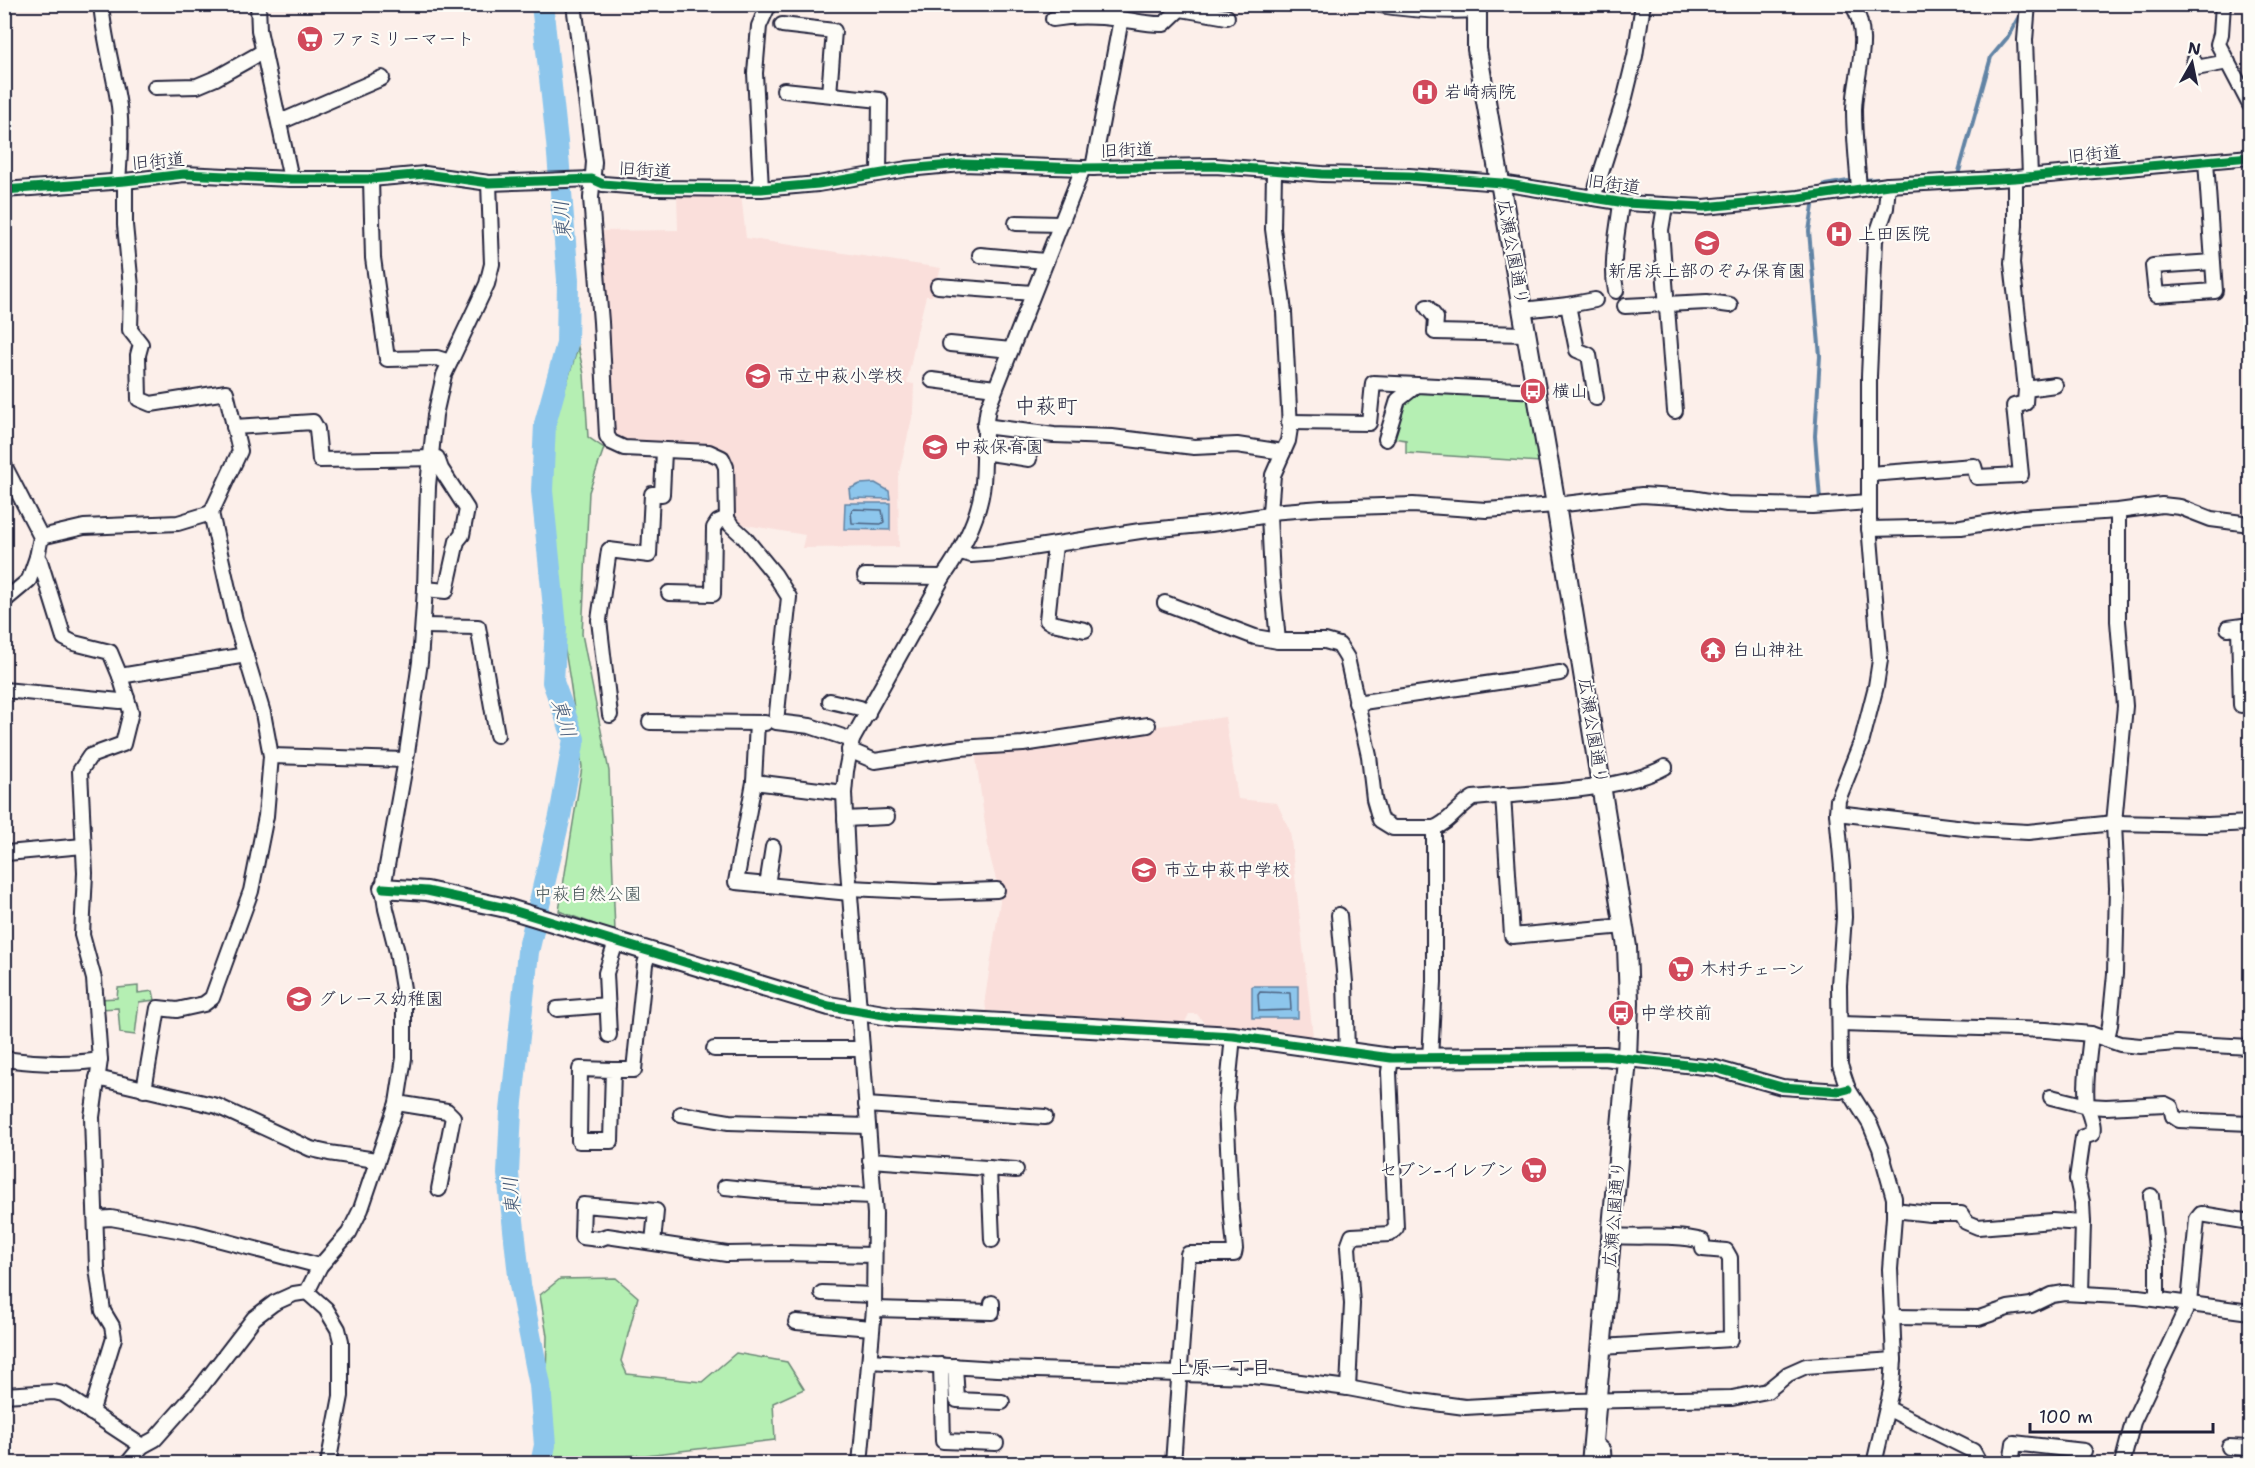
<svg xmlns="http://www.w3.org/2000/svg" width="2255" height="1468" font-family="'Shantell Sans','Klee One',sans-serif">
  <style>
    .built { fill: #fadfdb }
    .green { fill: #b5efb3; stroke: #6c8877; stroke-width: 1.5 }
    .water { fill: #8dc6ec; stroke: #6284a5; stroke-width: 1.5 }
    .lines { fill: none; stroke-linecap: round; stroke-linejoin: round }
    .shore { stroke: #4d6482; stroke-width: 1.5 }
    .stream { stroke: #6284a5; stroke-width: 4 }
    .river { stroke: #8dc6ec; stroke-width: 22 }
    .minor-casing { stroke: #22223b; stroke-width: 18 }
    .tertiary-casing { stroke: #22223b; stroke-width: 22 }
    .minor { stroke: #fdfcf7; stroke-width: 14 }
    .tertiary { stroke: #fdfcf7; stroke-width: 18 }
    .cycleway-casing { stroke: #fdfcf7; stroke-width: 13 }
    .cycleway { stroke: #00873e; stroke-width: 9 }
    .labels { text-anchor: middle; dominant-baseline: central; stroke-width: 4.5; stroke-linejoin: round; paint-order: stroke }
    .poi-label { font-size: 18px; fill: #22223b; stroke: #fdfcf7; text-anchor: start }
    .street-label { font-size: 18px; fill: #22223b; stroke: #fdfcf7 }
    .park-label { font-size: 18px; fill: #475559; stroke: #fdfcf7 }
    .water-label { font-size: 20px; font-style: italic; fill: #475b79; stroke: #fdfcf7 }
    .neighbourhood-label { font-size: 20px; fill: #22223b; stroke: #fdfcf7 }
    .quarter-label { font-size: 21px; fill: #22223b; stroke: #fdfcf7 }
  </style>
  <rect width="100%" height="100%" fill="#fcefea"/>
  <filter id="ink" filterUnits="userSpaceOnUse"><feTurbulence type="fractalNoise" baseFrequency=".0167" numOctaves="2"/><feDisplacementMap in="SourceGraphic" scale="12" xChannelSelector="R" yChannelSelector="G"/><feConvolveMatrix kernelMatrix="1 2 1 2 8 2 1 2 1" color-interpolation-filters="sRGB"/></filter>
  <g filter="url(#ink)">
    <g class="built">
      <polygon points="677,193 741,194 746,238 941,268 932,296 926,296 917,332 907,383 914,384 913,414 898,477 899,547 802,548 805,535 734,523 729,460 629,444 617,439 612,431 607,368 608,314 601,231 678,230"/>
      <polygon points="1225,717 1238,799 1277,803 1290,831 1313,1036 1246,1027 1204,1023 1197,1014 1189,1014 1185,1022 1178,1022 986,1011 985,998 1000,901 998,887 989,853 975,751"/>
    </g>
    <g class="green">
      <polygon points="578,347 584,374 588,437 604,448 589,492 582,634 609,771 615,932 559,911 582,767 570,681 556,595 550,490 553,427"/>
      <polygon points="1416,390 1531,396 1541,462 1406,453 1406,440 1392,438 1402,401"/>
      <polygon points="138,986 138,993 153,991 155,1000 139,1002 135,1035 120,1033 118,1008 100,1009 99,999 117,998 118,988"/>
      <polygon points="616,1278 638,1297 621,1361 627,1374 702,1382 736,1353 787,1362 804,1389 773,1403 775,1440 646,1455 591,1457 591,1463 544,1463 547,1336 540,1295 560,1279"/>
    </g>
    <g class="water">
      <polygon points="875,483 889,491 890,499 850,498 849,489 860,484"/>
      <polygon points="845,503 890,503 890,530 844,529"/>
      <rect x="1252" y="986" width="46" height="32"/>
    </g>
    <g class="lines">
      <g class="shore">
        <polygon points="853,509 882,510 884,522 881,524 852,523 851,512"/>
        <polygon points="1260,992 1290,993 1291,1010 1259,1011 1258,995"/>
      </g>
      <g class="stream">
        <polyline points="1955,175 1958,175 1991,57 2007,38 2023,9"/>
        <polyline points="1862,180 1920,177"/>
        <polyline points="1825,185 1848,181"/>
        <polyline points="1813,206 1809,231 1820,356 1815,436 1820,500"/>
      </g>
      <polyline class="river" points="541,1464 545,1445 540,1385 520,1285 508,1174 511,1111 528,952 560,816 574,739 553,682 556,627 542,491 545,424 567,344 568,280 557,142 542,4"/>
      <defs>
        <g id="minor">
          <path d="M101 4C104 39 114 72 119 106 122 130 120 157 118 181"/>
          <polyline points="258,4 259,30 291,179"/>
          <polyline points="574,4 594,162 591,198 601,322 607,436 611,442 624,448 709,452 722,458 726,467 727,518 731,525 744,537 775,575 789,597 776,722 810,726 852,740"/>
          <path d="M1373 4C1408 10 1441 12 1477 10"/>
          <path d="M1852 4C1873 37 1855 73 1854 109 1854 136 1857 162 1859 188"/>
          <polyline points="2028,4 2025,40 2030,176"/>
          <polyline points="2223,4 2221,34 2218,44 2250,105"/>
          <polyline points="1181,9 1227,17"/>
          <path d="M1053 19C1076 15 1098 16 1121 19 1136 21 1149 25 1164 24L1185 4"/>
          <polyline points="782,25 834,31 829,94"/>
          <polyline points="2194,61 2196,68 2228,62"/>
          <polyline points="155,87 197,86 216,78 264,51"/>
          <polyline points="784,90 880,100 879,173"/>
          <polyline points="279,119 287,119 382,78"/>
          <polyline points="2206,161 2215,291 2156,295 2153,266 2213,262"/>
          <polyline points="1093,168 1121,19"/>
          <polyline points="2015,178 2015,225 2012,263 2026,389 2055,385"/>
          <polyline points="371,179 373,258 387,359 437,358 450,362"/>
          <polyline points="125,181 125,225 131,287 130,330 141,344 138,355 139,399 151,404 226,392 240,451 211,513 235,620 263,713 271,756 266,816 251,891 212,998 204,1004 177,1010 158,1008 144,1090"/>
          <polyline points="761,189 755,73 759,26 769,4"/>
          <polyline points="4,190 125,181 184,174 291,179 371,179 425,174 489,183 592,179 603,184 654,188 761,189 818,184 907,169 962,164 1083,168 1215,166 1322,174 1409,176 1501,183 1625,203 1704,207 1799,198 1888,185 2015,178 2250,157"/>
          <polyline points="1593,198 1625,97 1635,56 1643,4"/>
          <polyline points="1665,206 1661,230 1675,411"/>
          <polyline points="1016,223 1060,224"/>
          <polyline points="980,255 1045,261"/>
          <polyline points="938,286 1033,293"/>
          <path d="M1616 291C1610 262 1618 231 1621 203"/>
          <polyline points="1568,305 1595,300"/>
          <polyline points="1625,306 1707,302 1730,305"/>
          <polyline points="1427,307 1436,318 1435,332 1527,334"/>
          <polyline points="1523,310 1568,305 1577,350 1589,355 1596,398"/>
          <polyline points="950,344 1011,350"/>
          <polyline points="932,380 995,388"/>
          <polyline points="1289,422 1369,423 1373,383 1417,385"/>
          <polyline points="984,426 1054,435 1112,437 1194,447 1237,445 1283,452"/>
          <polyline points="234,427 313,422 317,429 320,460 437,458 441,469 467,509 462,535 457,541 446,591 425,589"/>
          <polyline points="1386,439 1398,400 1417,385 1536,391"/>
          <polyline points="983,452 1029,459"/>
          <polyline points="4,465 41,537 37,557 29,580 4,601"/>
          <polyline points="1870,474 1974,466 1977,477 2021,475 2014,406 2025,403 2026,389"/>
          <polyline points="1270,512 1273,475 1288,441 1290,428 1284,312 1273,229 1274,171"/>
          <polyline points="1869,529 1961,527 2023,517 2118,511 2162,505 2180,507 2211,519 2250,524"/>
          <polyline points="41,537 84,527 178,523 211,513"/>
          <polyline points="1055,545 1047,620 1052,623 1085,630"/>
          <polyline points="961,552 971,555 998,553 1140,531 1211,524 1269,515 1270,512 1322,508 1413,505 1486,510 1556,505 1642,495 1691,498 1727,504 1812,506 1869,502"/>
          <polyline points="37,557 40,561 64,638 74,643 110,652 120,676 131,712 123,744 90,756 80,771 85,873 82,935 94,979 100,1060 92,1117 97,1268 103,1311 112,1326 114,1338 91,1413"/>
          <polyline points="865,576 943,577"/>
          <polyline points="669,593 713,594 714,528 718,522 727,518"/>
          <polyline points="1165,603 1255,637 1278,641 1272,578 1269,515"/>
          <polyline points="423,626 478,627 497,735"/>
          <polyline points="2239,627 2241,705"/>
          <polyline points="2228,628 2250,625"/>
          <polyline points="1278,641 1325,641 1339,645 1347,658 1369,756 1374,799 1380,820 1393,828 1434,828"/>
          <polyline points="120,676 246,655"/>
          <polyline points="4,690 120,701 127,698"/>
          <polyline points="830,701 860,708 868,714"/>
          <polyline points="1356,703 1560,673"/>
          <polyline points="610,715 599,620 609,550 649,555 652,494 662,494 664,451"/>
          <polyline points="650,722 765,723"/>
          <polyline points="757,723 754,782 736,882 850,893"/>
          <polyline points="849,750 875,761 960,748 1023,744 1148,725"/>
          <polyline points="271,756 406,760"/>
          <polyline points="754,782 844,793"/>
          <polyline points="1503,795 1512,936 1625,926"/>
          <polyline points="1837,813 1973,829 2028,832 2114,823 2208,825 2250,823"/>
          <polyline points="845,819 887,817"/>
          <polyline points="4,851 7,853 83,846"/>
          <polyline points="767,885 773,847"/>
          <polyline points="850,888 935,892 997,890"/>
          <polyline points="1339,915 1345,982 1347,1052"/>
          <polyline points="557,1009 608,1005"/>
          <polyline points="1840,1024 2046,1030 2091,1034 2120,1044 2140,1046 2176,1043 2250,1047"/>
          <polyline points="609,1035 606,973 616,942"/>
          <polyline points="2107,1038 2110,1025 2115,974 2117,888 2114,823 2125,706 2118,621 2118,511"/>
          <polyline points="714,1049 862,1049"/>
          <path d="M4 1059C35 1063 69 1065 100 1060"/>
          <path d="M1430 1059 1434 982V828C1449 823 1459 806 1473 798 1526 793 1621 792 1665 767"/>
          <polyline points="1627,1059 1715,1068 1782,1087 1840,1091 1848,1089"/>
          <polyline points="613,1070 580,1069 579,1141 611,1141 613,1070 634,1070 645,964 649,952"/>
          <polyline points="97,1078 217,1106 311,1149 329,1153 376,1160"/>
          <polyline points="2051,1097 2087,1106 2106,1107 2165,1104 2171,1107 2173,1116 2179,1120 2250,1123"/>
          <polyline points="397,1103 447,1111 453,1117 439,1189"/>
          <polyline points="866,1105 1045,1117"/>
          <polyline points="681,1114 729,1122 868,1126"/>
          <polyline points="870,1160 1016,1170"/>
          <polyline points="989,1168 992,1240"/>
          <polyline points="725,1187 776,1192 873,1196"/>
          <polyline points="2151,1196 2157,1259 2157,1299"/>
          <polyline points="1894,1210 1930,1214 1961,1214 1966,1222 1978,1227 2052,1221 2083,1223"/>
          <polyline points="96,1219 111,1218 194,1233 320,1266"/>
          <polyline points="653,1243 656,1211 583,1205 582,1237 599,1239 607,1236 727,1254 782,1253 874,1255"/>
          <polyline points="307,1292 326,1309 338,1329 341,1341 341,1396 328,1464"/>
          <polyline points="822,1293 874,1295"/>
          <path d="M2081 1293 2083 1223 2082 1202 2077 1179 2083 1137 2092 1134C2095 1125 2089 1115 2087 1106 2084 1082 2089 1058 2091 1034"/>
          <polyline points="874,1309 992,1312 992,1303"/>
          <polyline points="1891,1317 1979,1318 2008,1308 2031,1305 2052,1295 2064,1293 2138,1297 2250,1312"/>
          <polyline points="796,1322 872,1328"/>
          <path d="M1602 1347 1731 1339 1730 1258 1726 1251 1703 1249 1702 1241C1674 1234 1641 1238 1612 1236"/>
          <polyline points="870,1361 997,1369 1253,1376 1348,1388 1412,1400 1465,1407 1574,1401 1732,1398 1767,1391 1788,1374 1806,1366 1894,1360"/>
          <polyline points="941,1365 943,1441 996,1443"/>
          <polyline points="955,1366 957,1400 1002,1402"/>
          <polyline points="1348,1388 1352,1304 1348,1247 1352,1236 1390,1234 1396,1228 1389,1072 1391,1058"/>
          <polyline points="4,1395 54,1392 63,1394 142,1446"/>
          <polyline points="1887,1408 1973,1451 1980,1464"/>
          <polyline points="1593,1442 1603,1451 1604,1464"/>
          <polyline points="2229,1447 2250,1448"/>
          <polyline points="127,1464 142,1446 155,1439 201,1387 254,1318 274,1303 294,1294 307,1292 320,1266 349,1233 361,1209 397,1103 404,1058 404,995 397,952 386,909 383,888 406,760 420,662 425,589 428,486 435,415 444,375 487,284 492,264 489,183"/>
          <path d="M860 1464 874 1309 875 1214 847 857 844 793 846 771 852 740 943 577C962 550 980 516 983 483 985 457 983 433 988 408L1083 168"/>
          <polyline points="1173,1464 1188,1254 1234,1254 1235,1249 1231,1208 1226,1107 1233,1036"/>
          <polyline points="1874,1464 1892,1386 1894,1360 1890,1269 1894,1217 1894,1198 1880,1148 1870,1124 1848,1089 1840,1065 1839,985 1844,917 1842,868 1837,813 1838,800 1862,740 1876,686 1880,660 1869,525 1869,376 1875,240 1886,208 1888,185"/>
          <polyline points="2011,1464 2014,1443 2084,1451"/>
          <polyline points="2122,1464 2133,1422 2189,1303 2197,1219 2201,1214 2250,1222"/>
        </g>
        <g id="tertiary">
          <polyline points="1477,4 1477,49 1556,505 1627,947 1629,1002 1627,1059 1591,1464"/>
          <polyline points="383,888 427,891 506,908 829,1006 896,1017 1233,1036 1391,1058 1605,1056 1627,1059"/>
        </g>
      </defs>
      <use href="#minor" class="minor-casing"/>
      <use href="#tertiary" class="tertiary-casing"/>
      <use href="#minor" class="minor"/>
      <use href="#tertiary" class="tertiary"/>
      <defs>
        <g id="cycleway">
          <polyline points="4,190 125,181 184,174 291,179 371,179 425,174 489,183 592,179 603,184 654,188 761,189 818,184 907,169 962,164 1083,168 1215,166 1322,174 1409,176 1501,183 1625,203 1704,207 1799,198 1888,185 2015,178 2250,157"/>
          <polyline points="383,888 427,891 506,908 829,1006 896,1017 1233,1036 1391,1058 1605,1056 1715,1068 1782,1087 1840,1091 1848,1089"/>
        </g>
      </defs>
      <use href="#cycleway" class="cycleway-casing"/>
      <use href="#cycleway" class="cycleway"/>
    </g>
  </g>
  <defs>
    <symbol id="supermarket-disc" viewBox="-11 -11 22 22"><circle r="9.5" fill="#d1495b" stroke="#fdfcf7"/><path d="M-6-5.5h2.5l.6 2H6L4.5 2H-2.5L-4.4-4H-6ZM-1.5 3.2a1.3 1.3 0 1 0 .1 0ZM3 3.2a1.3 1.3 0 1 0 .1 0Z" fill="#fff"/></symbol>
    <symbol id="hospital-disc" viewBox="-11 -11 22 22"><circle r="9.5" fill="#d1495b" stroke="#fdfcf7"/><path d="M-5-5h3v3.5h4V-5h3V5h-3V1.5h-4V5h-3Z" fill="#fff"/></symbol>
    <symbol id="school-disc" viewBox="-11 -11 22 22"><circle r="9.5" fill="#d1495b" stroke="#fdfcf7"/><path d="M0-5L7-2L0 1L-7-2ZM-4 1L0 2.5L4 1V4Q0 6-4 4Z" fill="#fff"/></symbol>
    <symbol id="bus-disc" viewBox="-11 -11 22 22"><circle r="9.5" fill="#d1495b" stroke="#fdfcf7"/><path d="M-5-6H5V4H4V6H2V4H-2V6H-4V4H-5ZM-3.5-4V0h7V-4ZM-3.5 1.2v1.5H-2V1.2ZM2 1.2v1.5H3.5V1.2Z" fill="#fff"/></symbol>
    <symbol id="temple-disc" viewBox="-11 -11 22 22"><circle r="9.5" fill="#d1495b" stroke="#fdfcf7"/><path d="M0-6L5-2H3V0L6.5 2.5H4V6H1.5V3h-3V6H-4V2.5H-6.5L-3 0V-2H-5Z" fill="#fff"/></symbol>
  </defs>
  <g fill-rule="evenodd">
    <use href="#supermarket-disc" x="295" y="24" width="30" height="30"/>
    <use href="#hospital-disc" x="1410" y="77" width="30" height="30"/>
    <use href="#hospital-disc" x="1824" y="219" width="30" height="30"/>
    <use href="#school-disc" x="1692" y="228" width="30" height="30"/>
    <use href="#school-disc" x="743" y="361" width="30" height="30"/>
    <use href="#bus-disc" x="1518" y="376" width="30" height="30"/>
    <use href="#school-disc" x="920" y="432" width="30" height="30"/>
    <use href="#temple-disc" x="1698" y="635" width="30" height="30"/>
    <use href="#school-disc" x="1129" y="855" width="30" height="30"/>
    <use href="#supermarket-disc" x="1666" y="954" width="30" height="30"/>
    <use href="#school-disc" x="284" y="984" width="30" height="30"/>
    <use href="#bus-disc" x="1606" y="998" width="30" height="30"/>
    <use href="#supermarket-disc" x="1519" y="1155" width="30" height="30"/>
  </g>
  <g class="labels">
    <g class="poi-label">
      <text x="330" y="39">ファミリーマート</text>
      <text x="1444" y="92">岩崎病院</text>
      <text x="1858" y="234">上田医院</text>
      <text x="1707" y="271" text-anchor="middle">新居浜上部のぞみ保育園</text>
      <text x="777" y="376">市立中萩小学校</text>
      <text x="1552" y="391">横山</text>
      <text x="954" y="447">中萩保育園</text>
      <text x="1732" y="650">白山神社</text>
      <text x="1164" y="870">市立中萩中学校</text>
      <text x="1700" y="969">木村チェーン</text>
      <text x="318" y="999">グレース幼稚園</text>
      <text x="1640" y="1013">中学校前</text>
      <text x="1514" y="1170" text-anchor="end">セブン-イレブン</text>
    </g>
    <g class="street-label">
      <text transform="translate(1127 150) rotate(-2)">旧街道</text>
      <text transform="translate(2094 154) rotate(-5)">旧街道</text>
      <text transform="translate(158 161) rotate(-5)">旧街道</text>
      <text transform="translate(645 170) rotate(4)">旧街道</text>
      <text transform="translate(1614 184) rotate(8)">旧街道</text>
      <text transform="translate(1513 252) rotate(80)">広瀬公園通り</text>
      <text transform="translate(1593 731) rotate(81)">広瀬公園通り</text>
      <text transform="translate(1614 1214) rotate(-85)">広瀬公園通り</text>
    </g>
    <g class="park-label">
      <text x="588" y="894">中萩自然公園</text>
    </g>
    <g class="water-label">
      <text transform="translate(562 220) rotate(-95)">東川</text>
      <text transform="translate(564 718) rotate(73)">東川</text>
      <text transform="translate(511 1196) rotate(-95)">東川</text>
    </g>
    <g class="neighbourhood-label">
      <text x="1221" y="1367">上原一丁目</text>
    </g>
    <g class="quarter-label">
      <text x="1046" y="406">中萩町</text>
    </g>
  </g>
  <rect width="2255" height="1468" fill="none" stroke="#fdfcf7" stroke-width="24"/>
  <rect x="12" y="12" width="2231" height="1444" fill="none" stroke="#22223b" stroke-width="2" filter="url(#ink)"/>
  <g transform="translate(2192 63) rotate(9)" stroke="#fdfcf7" stroke-width="4.5" paint-order="stroke">
  <path d="M0-4.5L10 22L0 15L-10 22Z" fill="#22223b"/>
  <text y="-9" font-size="16" font-weight="bold" text-anchor="middle" fill="#22223b">N</text>
  </g>
  <path d="M2030 1423v9h183v-9" fill="none" stroke="#22223b" stroke-width="3"/>
  <text x="2039" y="1423" font-size="18" fill="#22223b" stroke="#fdfcf7" stroke-width="4.5" paint-order="stroke">100 m</text>
</svg>
